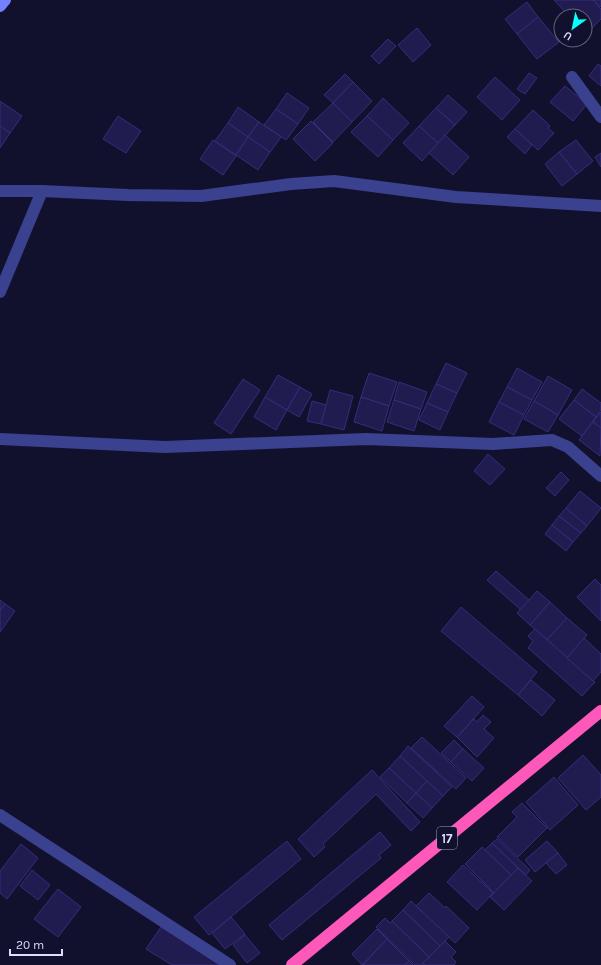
<svg xmlns="http://www.w3.org/2000/svg" width="601" height="965" font-family="Karla,sans-serif">
  <style>
    .building { fill: #211c4f; stroke: #342d7c }
    .lines { fill: none; stroke-linecap: round; stroke-linejoin: round }
    .street { stroke: #3a418e; stroke-width: 12 }
    .secondary { stroke: #7480ff; stroke-width: 12 }
    .highway { stroke: #ff58bb; stroke-width: 12 }
    .labels { text-anchor: middle; dominant-baseline: central; stroke-width: 3; stroke-linejoin: round; paint-order: stroke }
    .shield { fill: #12112d; stroke: #a0a0c0; stroke-width: 1 }
    .shield-label { font-size: 13px; font-weight: bold; fill: #ddf }
  </style>
  <rect width="100%" height="100%" fill="#12112d"/>
  <g class="building">
    <polygon points="554,0 593,0 601,9 601,19 586,34 585,16 569,16"/>
    <polygon points="594,0 601,0 601,6 600,7"/>
    <polygon points="527,2 538,17 517,34 505,19"/>
    <polygon points="538,17 559,42 537,59 517,34"/>
    <polygon points="417,28 431,45 413,62 398,45"/>
    <polygon points="388,39 396,46 379,64 371,56"/>
    <polygon points="598,64 601,66 601,86 589,76"/>
    <polygon points="529,73 537,78 525,94 517,89"/>
    <polygon points="345,74 353,82 333,103 324,95"/>
    <polygon points="495,77 520,100 502,120 477,97"/>
    <polygon points="353,82 372,101 352,122 333,103"/>
    <polygon points="565,86 587,104 573,121 550,102"/>
    <polygon points="287,93 309,108 298,124 276,109"/>
    <polygon points="448,95 467,112 455,125 436,108"/>
    <polygon points="383,98 409,123 393,140 367,116"/>
    <polygon points="0,101 22,116 10,133 0,126"/>
    <polygon points="333,103 352,122 333,142 313,122"/>
    <polygon points="238,107 259,122 248,137 228,123"/>
    <polygon points="436,108 455,125 438,143 419,126"/>
    <polygon points="276,109 298,124 286,140 264,125"/>
    <polygon points="533,110 550,126 548,128 554,133 538,150 515,129"/>
    <polygon points="118,116 141,131 126,153 103,139"/>
    <polygon points="367,116 393,140 378,157 351,132"/>
    <polygon points="311,121 333,143 315,161 293,139"/>
    <polygon points="259,122 281,137 270,152 248,137"/>
    <polygon points="228,123 248,137 236,155 215,141"/>
    <polygon points="0,126 10,133 0,148"/>
    <polygon points="419,126 438,143 422,161 403,143"/>
    <polygon points="515,129 532,145 525,154 507,137"/>
    <polygon points="445,135 469,157 453,175 429,153"/>
    <polygon points="248,137 270,152 258,170 236,155"/>
    <polygon points="213,140 236,156 223,175 200,159"/>
    <polygon points="576,140 593,161 577,174 559,152"/>
    <polygon points="559,152 577,174 562,186 545,164"/>
    <polygon points="601,153 601,167 595,157"/>
    <polygon points="446,363 467,373 457,393 436,384"/>
    <polygon points="517,368 542,382 532,400 507,387"/>
    <polygon points="369,373 397,382 389,406 361,397"/>
    <polygon points="278,375 300,387 287,410 265,397"/>
    <polygon points="548,376 572,390 558,415 534,401"/>
    <polygon points="243,379 260,390 231,434 214,423"/>
    <polygon points="399,382 427,392 421,409 394,400"/>
    <polygon points="436,384 457,393 448,412 427,403"/>
    <polygon points="300,387 312,394 299,417 287,410"/>
    <polygon points="507,387 532,400 524,415 499,402"/>
    <polygon points="582,389 601,403 601,410 596,417 574,400"/>
    <polygon points="330,390 353,396 344,430 321,424"/>
    <polygon points="265,397 287,410 276,430 254,417"/>
    <polygon points="361,397 389,406 382,431 354,422"/>
    <polygon points="394,400 421,409 414,431 387,422"/>
    <polygon points="574,400 596,417 582,436 559,419"/>
    <polygon points="312,401 326,405 321,424 307,421"/>
    <polygon points="534,401 558,415 548,432 524,419"/>
    <polygon points="499,402 524,415 514,435 489,422"/>
    <polygon points="427,403 448,412 440,430 419,420"/>
    <polygon points="601,412 601,428 593,422"/>
    <polygon points="593,422 601,428 600,456 579,440"/>
    <polygon points="488,454 505,469 490,485 474,471"/>
    <polygon points="561,472 569,480 555,496 546,488"/>
    <polygon points="580,491 601,508 587,526 566,508"/>
    <polygon points="566,508 587,526 581,533 559,516"/>
    <polygon points="559,516 581,533 573,542 552,525"/>
    <polygon points="552,525 573,542 566,551 545,534"/>
    <polygon points="496,571 529,600 521,610 487,580"/>
    <polygon points="595,579 601,585 601,621 577,597"/>
    <polygon points="537,591 550,602 530,625 517,613"/>
    <polygon points="0,600 5,604 0,611"/>
    <polygon points="550,602 567,618 547,640 530,625"/>
    <polygon points="5,604 15,611 0,632 0,611"/>
    <polygon points="461,607 537,672 518,695 441,631"/>
    <polygon points="567,618 587,635 567,658 547,640"/>
    <polygon points="535,629 595,682 582,696 528,648 533,641 528,636"/>
    <polygon points="584,638 601,654 601,672 593,681 567,658"/>
    <polygon points="531,680 555,700 542,716 518,695"/>
    <polygon points="472,696 484,707 457,737 444,726"/>
    <polygon points="483,715 491,722 484,729 494,738 477,757 457,737 474,719 477,722"/>
    <polygon points="422,737 466,778 456,789 411,748"/>
    <polygon points="454,740 463,749 451,762 441,753"/>
    <polygon points="408,746 452,787 443,796 400,756"/>
    <polygon points="463,749 484,768 472,781 451,762"/>
    <polygon points="583,755 601,775 601,797 586,810 558,778"/>
    <polygon points="400,756 427,781 416,793 389,768"/>
    <polygon points="389,768 416,793 407,803 380,777"/>
    <polygon points="372,770 420,822 411,831 376,794 323,844 325,847 314,857 298,839"/>
    <polygon points="554,777 578,805 550,830 526,802"/>
    <polygon points="427,781 443,796 432,808 416,793"/>
    <polygon points="416,793 432,808 423,818 407,803"/>
    <polygon points="522,803 547,828 518,857 497,837 517,817 512,812"/>
    <polygon points="380,832 391,845 379,855 381,858 282,940 269,925"/>
    <polygon points="497,839 530,870 526,875 492,843"/>
    <polygon points="287,841 301,859 209,935 194,917"/>
    <polygon points="547,841 558,853 535,872 525,860"/>
    <polygon points="492,843 518,868 511,875 485,850"/>
    <polygon points="21,844 38,858 7,899 0,893 0,871"/>
    <polygon points="482,847 511,875 494,893 465,864"/>
    <polygon points="558,853 567,865 556,874 546,863"/>
    <polygon points="463,865 493,893 477,910 447,882"/>
    <polygon points="518,868 532,881 504,910 490,897"/>
    <polygon points="32,870 50,885 38,900 20,886"/>
    <polygon points="58,889 81,907 58,937 34,919"/>
    <polygon points="429,893 445,908 446,906 469,928 455,943 416,906"/>
    <polygon points="411,901 449,937 440,946 403,910"/>
    <polygon points="403,910 440,946 429,957 392,921"/>
    <polygon points="231,917 245,934 225,949 212,933"/>
    <polygon points="385,918 390,923 392,921 429,957 423,963 425,965 415,965 376,927"/>
    <polygon points="161,927 220,965 172,965 146,949"/>
    <polygon points="377,929 387,939 362,965 352,954"/>
    <polygon points="245,935 260,953 247,963 233,945"/>
    <polygon points="387,939 409,961 405,965 363,965"/>
    <polygon points="445,941 456,952 451,957 456,962 454,965 425,965 423,963"/>
    <polygon points="409,961 413,965 405,965"/>
  </g>
  <g class="lines">
    <g class="street">
      <polyline points="572,77 601,117"/>
      <polyline points="0,191 42,191 128,195 201,196 291,184 334,181 456,197 601,206"/>
      <polyline points="0,292 42,191"/>
      <polyline points="0,439 165,447 366,439 493,444 552,440 568,447 601,476"/>
      <polyline points="0,815 230,965"/>
    </g>
    <polyline class="secondary" points="0,6 5,0"/>
    <polyline class="highway" points="292,965 601,711"/>
  </g>
  <g class="labels">
    <rect class="shield" x="437" y="827" width="20" height="22" rx="3"/>
    <g class="shield-label">
      <text x="447" y="838">17</text>
    </g>
  </g>
  <g transform="translate(573 28) rotate(213)"><circle r="19" fill="#12112d" stroke="#636381"/>
  <path d="M0-3L7 15L0 10L-7 15Z" fill="#09fffb"/>
  <text y="-6" font-size="11" font-weight="bold" text-anchor="middle" fill="#ddddff">U</text>
  </g>
  <path d="M10 949v6h52v-6" fill="none" stroke="#ddddff" stroke-width="2"/>
  <text x="16" y="949" font-size="12" fill="#ddddff" stroke="#12112d" stroke-width="3" paint-order="stroke">20 m</text>
</svg>
